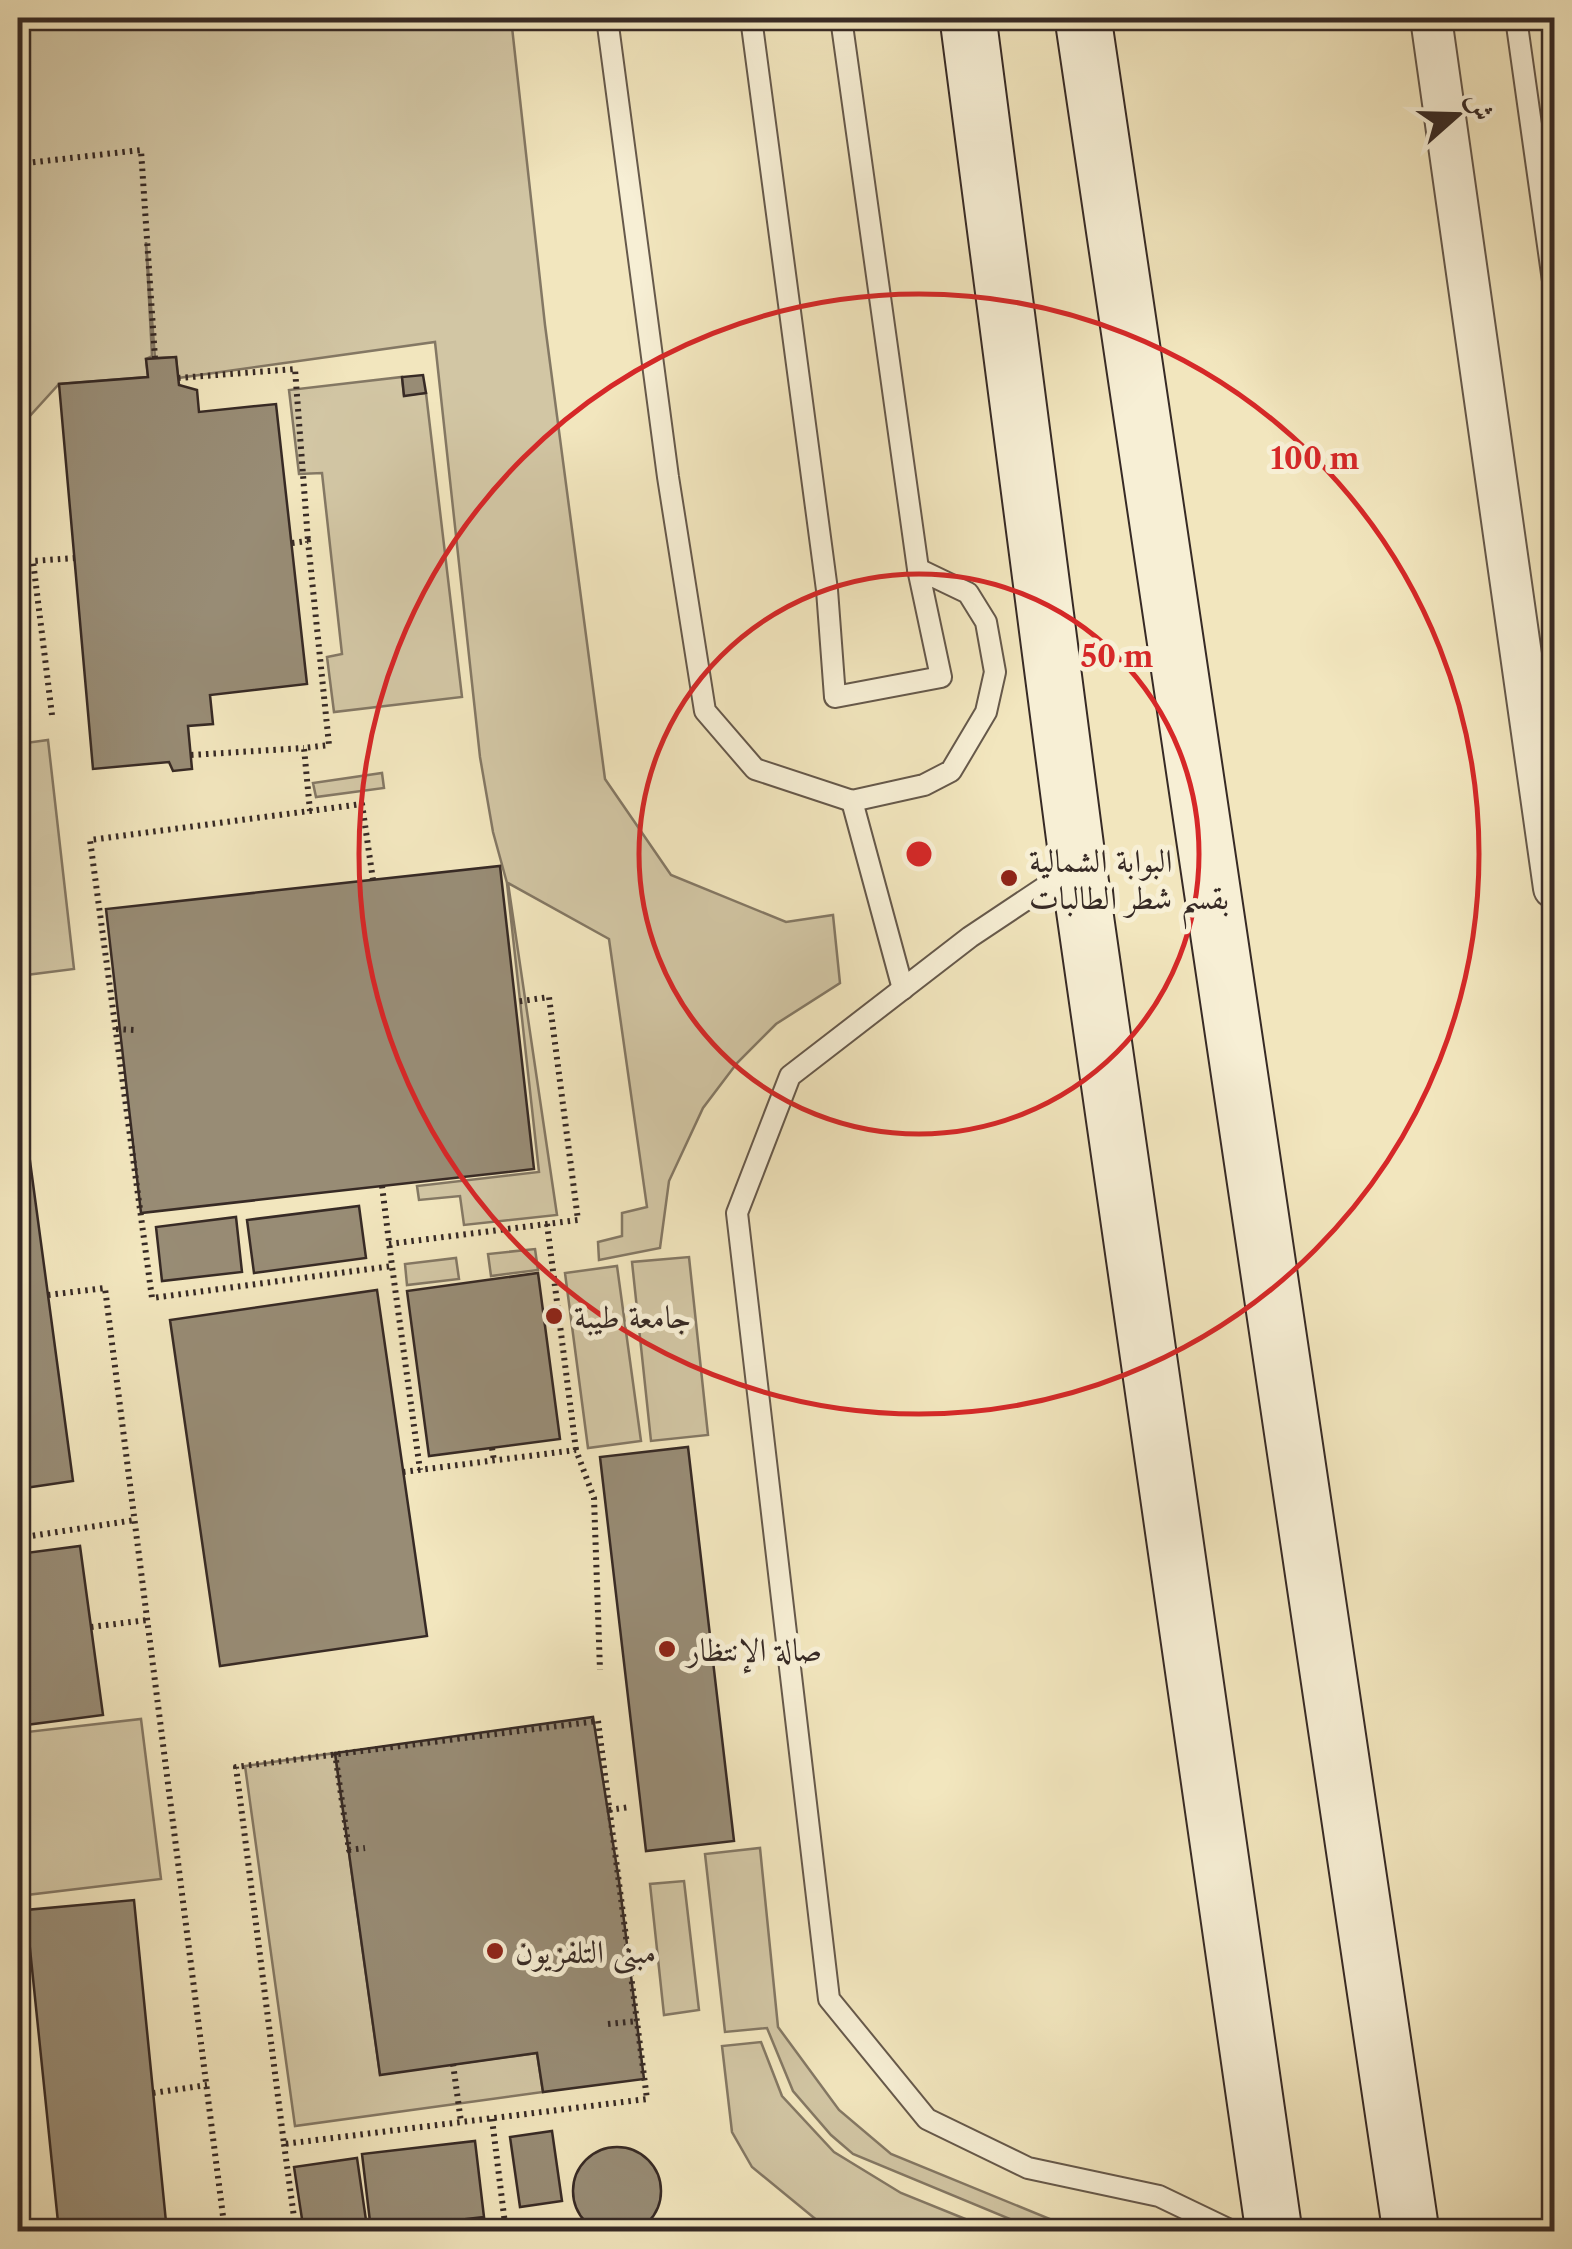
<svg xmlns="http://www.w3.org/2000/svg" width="1572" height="2249" font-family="'Libre Caslon Text',Amiri,serif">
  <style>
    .green { fill: #d2c6a4; stroke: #847864; stroke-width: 2.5 }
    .building { fill: #988c75; stroke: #372a25; stroke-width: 2.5 }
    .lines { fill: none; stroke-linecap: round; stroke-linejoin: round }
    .lane-casing { stroke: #66594b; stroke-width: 24 }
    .street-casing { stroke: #66594b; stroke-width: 44 }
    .secondary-casing { stroke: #372a25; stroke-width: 59 }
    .path { stroke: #372a25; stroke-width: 6; stroke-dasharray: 2.5 5; stroke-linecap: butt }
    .lane { stroke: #f7efd5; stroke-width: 20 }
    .street { stroke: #f7efd5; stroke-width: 40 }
    .secondary { stroke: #f7efd5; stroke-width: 55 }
    .ring { fill: none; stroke: #d62828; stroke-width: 5 }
    .poi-dot { fill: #8f2418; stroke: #f7efd5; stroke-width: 4 }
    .labels { text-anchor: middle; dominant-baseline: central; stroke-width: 10; stroke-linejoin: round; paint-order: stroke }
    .poi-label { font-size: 32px; fill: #372a25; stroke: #f7efd5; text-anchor: start }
    .centre { fill: #d62828; stroke: #f7efd5; stroke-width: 5 }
    .ring-label { font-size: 30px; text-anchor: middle; font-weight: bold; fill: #d62828; stroke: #f7efd5; stroke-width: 10; stroke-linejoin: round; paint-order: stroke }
  </style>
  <rect width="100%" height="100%" fill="#f2e6be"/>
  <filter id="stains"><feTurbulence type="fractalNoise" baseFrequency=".002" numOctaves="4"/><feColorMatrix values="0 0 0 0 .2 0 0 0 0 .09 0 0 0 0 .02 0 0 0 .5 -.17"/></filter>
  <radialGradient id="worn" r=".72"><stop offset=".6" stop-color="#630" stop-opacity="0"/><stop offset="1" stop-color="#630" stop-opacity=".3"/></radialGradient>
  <g class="green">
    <polygon points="18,18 511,18 545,325 605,779 671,875 786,922 833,915 840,983 776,1024 737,1063 703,1108 669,1181 660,1248 599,1260 598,1242 622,1236 622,1213 647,1207 609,939 508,883 557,1215 464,1225 460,1196 419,1200 417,1186 539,1172 507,883 493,832 480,757 435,342 178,378 176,357 155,358 146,242 152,356 146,359 148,377 59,384 18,429"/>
    <polygon points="402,377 404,395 426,393 462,697 334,712 327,657 342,654 322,473 299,474 289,390"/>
    <polygon points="48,740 74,969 18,976 18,744"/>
    <polygon points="382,773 384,788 316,797 313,783"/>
    <polygon points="535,1249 538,1270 491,1276 488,1254"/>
    <polygon points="689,1257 708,1435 651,1441 632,1262"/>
    <polygon points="456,1258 459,1279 407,1285 405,1264"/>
    <polygon points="617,1266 641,1441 588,1448 565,1273"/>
    <polygon points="141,1719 161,1879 18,1896 18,1733"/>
    <polygon points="335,1753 380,2074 537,2053 543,2092 295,2126 245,1766"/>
    <polygon points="760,1848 778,2027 839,2110 891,2154 1062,2224 1056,2231 1039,2231 853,2154 831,2135 793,2091 767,2028 725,2032 705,1854"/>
    <polygon points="684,1881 699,2010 664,2015 650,1884"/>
    <polygon points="761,2042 782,2096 834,2152 901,2193 995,2231 830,2231 752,2167 732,2132 722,2046"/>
  </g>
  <g class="building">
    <polygon points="176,357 179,385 197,390 199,412 276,404 307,684 210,695 213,724 188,726 192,769 173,771 169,762 93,769 59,384 148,377 146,359"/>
    <polygon points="423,375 426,393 404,396 402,377"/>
    <polygon points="500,866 534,1169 141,1213 106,909"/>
    <polygon points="25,1124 73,1481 18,1489 18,1125"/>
    <polygon points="359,1206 366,1258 254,1273 247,1220"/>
    <polygon points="236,1217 242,1272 162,1281 156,1227"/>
    <polygon points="538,1273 560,1439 429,1456 407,1291"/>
    <polygon points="377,1290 427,1636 220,1666 170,1320"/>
    <polygon points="688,1447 734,1841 646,1851 600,1457"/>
    <polygon points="80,1546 103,1715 18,1726 18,1554"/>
    <polygon points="593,1717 619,1881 644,2079 543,2092 537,2053 380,2075 335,1753"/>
    <polygon points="134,1900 167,2232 59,2232 26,1910"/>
    <polygon points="552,2131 562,2201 520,2207 510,2137"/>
    <polygon points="475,2141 484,2217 371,2230 362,2154"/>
    <circle cx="617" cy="2191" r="44"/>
    <polygon points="357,2158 367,2227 304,2232 294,2167"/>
  </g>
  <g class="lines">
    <defs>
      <g id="lane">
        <polyline points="607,18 668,477 705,711 755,769 852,801 924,785 951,771 986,712 995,672 986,622 968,593 918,569 941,677 835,697 827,590 751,18"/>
        <polyline points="841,18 918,569"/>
        <polyline points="1516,18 1554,288"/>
        <polyline points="852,801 903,989"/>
        <polyline points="1072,869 970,937 790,1076 737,1213 791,1676 829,1999 927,2119 1028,2168 1159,2196 1234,2232"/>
      </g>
      <polyline id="street" points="1431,18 1554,888"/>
      <g id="secondary">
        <polyline points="968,18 1078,865 1274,2232"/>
        <polyline points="1083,18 1411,2232"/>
      </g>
    </defs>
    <use href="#lane" class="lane-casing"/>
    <use href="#street" class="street-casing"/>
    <use href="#secondary" class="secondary-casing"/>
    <g class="path">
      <polyline points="18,164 141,150 155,358"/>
      <polyline points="178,378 295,369 308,541"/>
      <polyline points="292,543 308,541 329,745 304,748 310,811"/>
      <polyline points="52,715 33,561 75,558"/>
      <polyline points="191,755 304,748"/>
      <polyline points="373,880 362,804 90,840 152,1298 392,1266 420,1470"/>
      <polyline points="116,1029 134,1030"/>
      <polyline points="382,1186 392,1266"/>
      <polyline points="547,1224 576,1450"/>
      <polyline points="389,1244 578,1220 549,997 515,1002"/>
      <polyline points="48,1295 105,1288 225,2232"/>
      <polyline points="492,1448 494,1461"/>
      <polyline points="403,1472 576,1450 594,1498 600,1670"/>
      <polyline points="18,1538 135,1520"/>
      <polyline points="91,1627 147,1620"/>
      <polygon points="598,1721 647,2099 284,2144 236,1767"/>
      <polyline points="335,1753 349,1850 365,1848"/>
      <polyline points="609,1810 630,1807"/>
      <polyline points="608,2024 637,2021"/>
      <polyline points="453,2064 461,2122"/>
      <polyline points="153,2093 207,2085"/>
      <polyline points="492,2119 506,2232"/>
      <polyline points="284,2144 296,2232"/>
    </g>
    <use href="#lane" class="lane"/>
    <use href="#street" class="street"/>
    <use href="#secondary" class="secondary"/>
  </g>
  <g class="ring">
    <circle cx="919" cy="854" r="280"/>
    <circle cx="919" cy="854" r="560"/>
  </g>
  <g class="poi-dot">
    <circle cx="1009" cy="878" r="10"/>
    <circle cx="554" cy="1316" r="10"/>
    <circle cx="667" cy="1649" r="10"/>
    <circle cx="495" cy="1951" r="10"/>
  </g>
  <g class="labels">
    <g class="poi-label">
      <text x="1029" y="860">البوابة الشمالية<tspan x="1029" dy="37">بقسم شطر الطالبات</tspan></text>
      <text x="574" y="1316">جامعة طيبة</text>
      <text x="687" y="1649">صالة الإنتظار</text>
      <text x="515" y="1951">مبنى التلفزيون</text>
    </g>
  </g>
  <circle cx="919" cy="854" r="15" class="centre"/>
  <g class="ring-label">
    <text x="1315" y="469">100 m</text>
    <text x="1117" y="667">50 m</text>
  </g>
  <rect width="1572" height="2249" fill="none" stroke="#f2e6be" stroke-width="60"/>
  <rect x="20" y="20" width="1532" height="2209" fill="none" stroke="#372a25" stroke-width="5"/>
  <rect x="30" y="30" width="1512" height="2189" fill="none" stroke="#372a25" stroke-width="2.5"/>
  <g transform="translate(1457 115) rotate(70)" stroke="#f7efd5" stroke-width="8" paint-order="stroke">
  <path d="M0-8L18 38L0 25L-18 38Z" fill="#372a25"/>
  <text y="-15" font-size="28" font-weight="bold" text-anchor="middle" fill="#372a25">ش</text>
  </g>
  <rect width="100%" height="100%" filter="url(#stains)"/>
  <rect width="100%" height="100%" fill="url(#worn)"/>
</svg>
